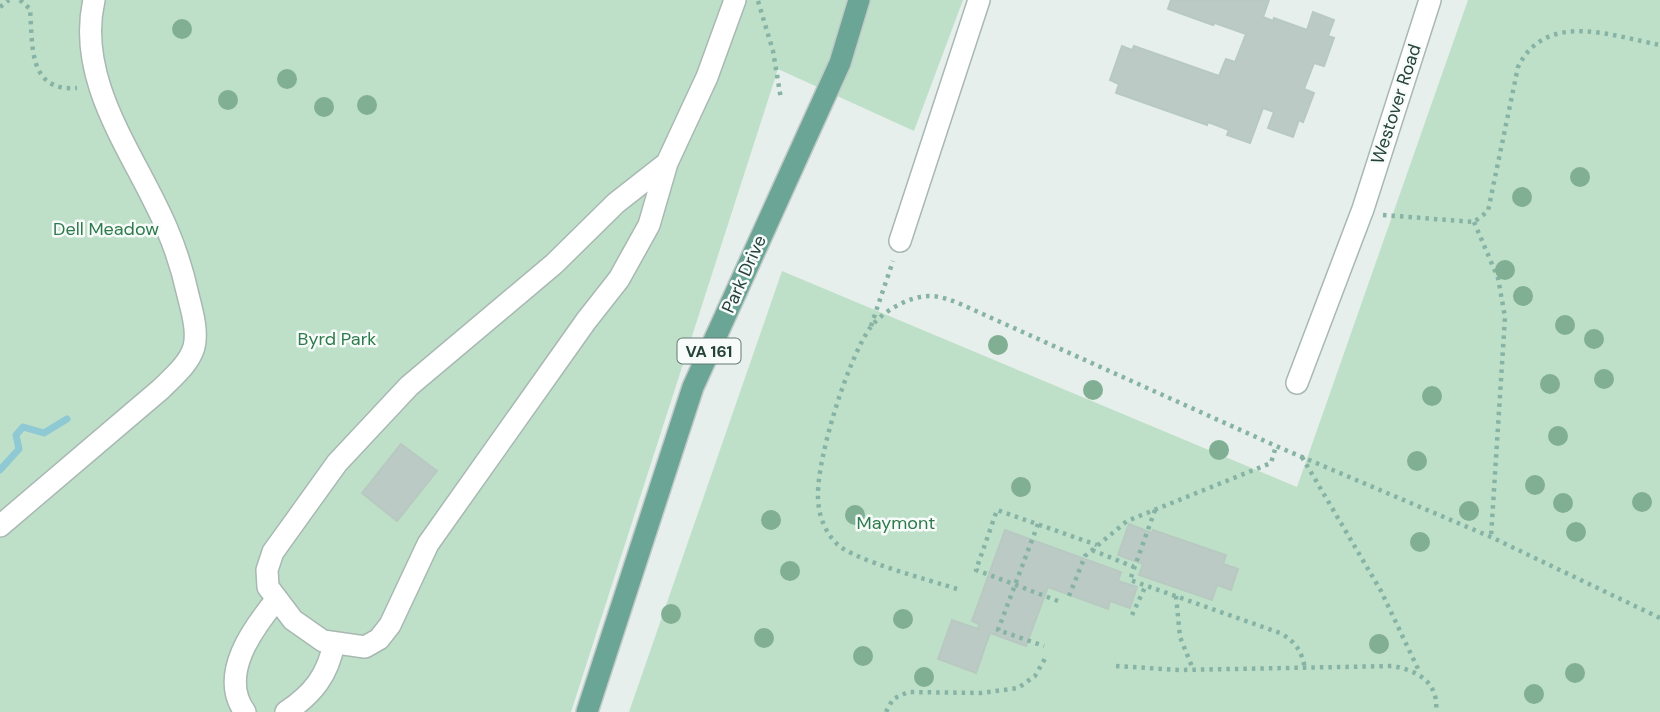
<svg xmlns="http://www.w3.org/2000/svg" width="1660" height="712" font-family="'DM Sans',sans-serif">
  <style>
    .green { fill: #bfe0c8 }
    .lines { fill: none; stroke-linecap: round; stroke-linejoin: round }
    .stream { stroke: #8ec9d4; stroke-width: 7 }
    .building { fill: #bbcac4; stroke: #b8c9c2; stroke-width: 2 }
    .minor-casing { stroke: #a8b8b2; stroke-width: 24 }
    .major-casing { stroke: #c2cac8; stroke-width: 24 }
    .path { stroke: #86b3a5; stroke-width: 4.5; stroke-dasharray: 3.5 5; stroke-linecap: butt }
    .minor { stroke: #fff; stroke-width: 21 }
    .major { stroke: #6aa596; stroke-width: 21 }
    .tree { fill: #80af93 }
    .labels { text-anchor: middle; dominant-baseline: central; stroke-width: 5; stroke-linejoin: round; paint-order: stroke }
    .shield { fill: #f7fbf9; stroke: #637a73; stroke-width: 2 }
    .shield-label { font-size: 16px; font-weight: bold; fill: #24423a }
    .street-label { font-size: 18px; fill: #24423a; stroke: #f7fbf9 }
    .park-label { font-size: 18px; fill: #2d7a4b; stroke: #f7fbf9 }
  </style>
  <rect width="100%" height="100%" fill="#e6efeb"/>
  <g class="green">
    <polygon points="0,0 963,0 914,131 778,69 571,712 0,712"/>
    <polygon points="1468,0 1660,0 1660,712 629,712 782,271 1297,487"/>
  </g>
  <g class="lines">
    <polyline class="stream" points="0,470 19,449 16,435 23,427 44,433 67,419"/>
  </g>
  <g class="building">
    <polygon points="1171,0 1269,0 1263,17 1273,21 1274,18 1307,30 1313,12 1334,20 1328,36 1334,38 1324,66 1314,63 1304,89 1314,93 1303,122 1299,120 1293,137 1268,128 1274,112 1263,108 1250,143 1227,135 1229,130 1208,122 1207,125 1116,93 1119,84 1110,80 1122,46 1132,50 1134,46 1219,76 1226,59 1235,62 1246,34 1215,23 1213,25 1168,9"/>
    <polygon points="401,444 437,471 397,521 362,493"/>
    <polygon points="1129,524 1152,533 1153,530 1226,555 1223,564 1238,569 1231,590 1217,585 1212,600 1139,575 1143,564 1118,555"/>
    <polygon points="1005,530 1121,572 1118,581 1137,587 1130,608 1110,601 1108,609 1048,587 1026,646 990,633 976,673 938,659 952,620 978,629 979,624 972,621"/>
  </g>
  <g class="lines">
    <defs>
      <g id="minor">
        <polyline points="667,163 616,203 554,264 409,386 337,463 273,552 267,570 268,587 293,620 323,641 365,647 379,639 390,625 428,544 586,321 619,279 649,225 667,163 707,77 735,0"/>
        <polyline points="900,241 979,0"/>
        <polyline points="1297,383 1363,209 1430,0"/>
        <path d="M0 526 161 389C173 377 189 364 194 347 198 331 192 311 188 295 183 272 176 250 167 229 137 157 75 83 94 0"/>
        <path d="M245 712C218 675 253 628 277 599"/>
        <path d="M286 712C313 694 328 675 334 643"/>
      </g>
      <polyline id="major" points="587,712 693,387 840,63 859,0"/>
    </defs>
    <use href="#minor" class="minor-casing"/>
    <use href="#major" class="major-casing"/>
    <g class="path">
      <path d="M20 0 30 9C33 44 27 92 77 88"/>
      <polyline points="758,1 773,51 781,99"/>
      <polyline points="0,7 9,0"/>
      <path d="M1383 215 1474 222 1488 211 1518 67C1546 10 1612 36 1660 45"/>
      <polyline points="1474,222 1498,278 1505,317 1491,537"/>
      <polyline points="871,326 893,261"/>
      <polyline points="1302,457 1381,591 1420,673"/>
      <path d="M1155 510 1130 580 1280 633C1295 641 1302 651 1305 669"/>
      <polyline points="1038,524 998,630 1044,646"/>
      <polyline points="1092,550 1134,567"/>
      <path d="M957 589C930 580 855 561 837 544 824 531 818 514 818 496 817 457 848 359 870 328 880 314 903 300 920 297 940 293 958 303 976 311L1276 446 1491 537 1660 618"/>
      <polyline points="1069,596 1085,556 1127,521 1271,463 1276,446"/>
      <polyline points="1176,596 1180,637 1193,669"/>
      <polyline points="1058,601 976,570 997,510 1097,545"/>
      <polyline points="1132,615 1146,585"/>
      <path d="M1116 666 1179 670 1393 666C1418 671 1439 682 1436 712"/>
      <polyline points="886,712 893,699 908,692 981,693 1018,688 1035,676 1047,655"/>
    </g>
    <use href="#minor" class="minor"/>
    <use href="#major" class="major"/>
  </g>
  <g class="tree">
    <circle cx="182" cy="29" r="10"/>
    <circle cx="287" cy="79" r="10"/>
    <circle cx="228" cy="100" r="10"/>
    <circle cx="367" cy="105" r="10"/>
    <circle cx="324" cy="107" r="10"/>
    <circle cx="1580" cy="177" r="10"/>
    <circle cx="1522" cy="197" r="10"/>
    <circle cx="1505" cy="270" r="10"/>
    <circle cx="1523" cy="296" r="10"/>
    <circle cx="1565" cy="325" r="10"/>
    <circle cx="1594" cy="339" r="10"/>
    <circle cx="998" cy="345" r="10"/>
    <circle cx="1604" cy="379" r="10"/>
    <circle cx="1550" cy="384" r="10"/>
    <circle cx="1093" cy="390" r="10"/>
    <circle cx="1432" cy="396" r="10"/>
    <circle cx="1558" cy="436" r="10"/>
    <circle cx="1219" cy="450" r="10"/>
    <circle cx="1417" cy="461" r="10"/>
    <circle cx="1535" cy="485" r="10"/>
    <circle cx="1021" cy="487" r="10"/>
    <circle cx="1642" cy="502" r="10"/>
    <circle cx="1563" cy="503" r="10"/>
    <circle cx="1469" cy="511" r="10"/>
    <circle cx="855" cy="515" r="10"/>
    <circle cx="771" cy="520" r="10"/>
    <circle cx="1576" cy="532" r="10"/>
    <circle cx="1420" cy="542" r="10"/>
    <circle cx="790" cy="571" r="10"/>
    <circle cx="671" cy="614" r="10"/>
    <circle cx="903" cy="619" r="10"/>
    <circle cx="764" cy="638" r="10"/>
    <circle cx="1379" cy="644" r="10"/>
    <circle cx="863" cy="656" r="10"/>
    <circle cx="1575" cy="673" r="10"/>
    <circle cx="924" cy="677" r="10"/>
    <circle cx="1534" cy="694" r="10"/>
  </g>
  <g class="labels">
    <rect class="shield" x="677.5" y="338.5" width="63" height="25" rx="5"/>
    <g class="shield-label">
      <text x="709" y="351">VA 161</text>
    </g>
    <g class="street-label">
      <text transform="translate(1396 104) rotate(-72)">Westover Road</text>
      <text transform="translate(744 274) rotate(-66)">Park Drive</text>
    </g>
    <g class="park-label">
      <text x="106" y="229">Dell Meadow</text>
      <text x="337" y="339">Byrd Park</text>
      <text x="896" y="523">Maymont</text>
    </g>
  </g>
</svg>
